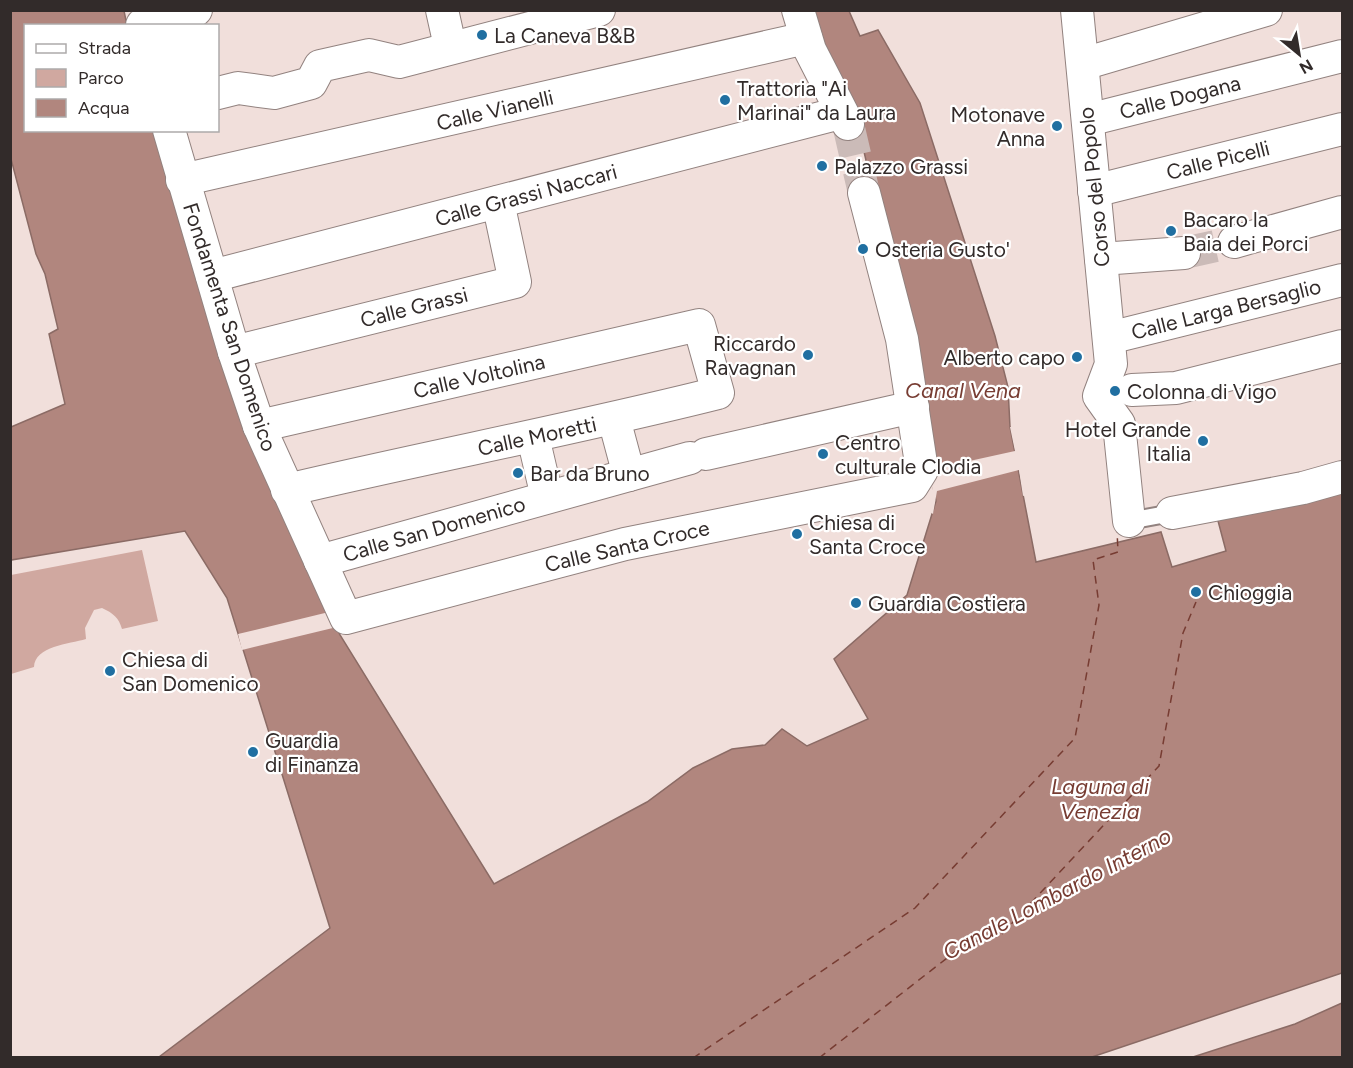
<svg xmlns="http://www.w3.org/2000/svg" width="1353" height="1068" font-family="Figtree,sans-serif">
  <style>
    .green { fill: #d0a8a0 }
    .water { fill: #b1867e; stroke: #8b6b65; stroke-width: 1.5 }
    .pier { fill: #f1dfdb }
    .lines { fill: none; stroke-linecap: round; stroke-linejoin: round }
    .ferry { stroke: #773c32; stroke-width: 1.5; stroke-dasharray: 8 6; stroke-linecap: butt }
    .street-tunnel { stroke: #cbbbb8; stroke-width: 32; stroke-dasharray: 32 16; stroke-linecap: butt }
    .lane-casing { stroke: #92827f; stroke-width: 20 }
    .street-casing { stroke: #92827f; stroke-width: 34 }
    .lane { stroke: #fff; stroke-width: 16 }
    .street { stroke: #fff; stroke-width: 32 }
    .poi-dot { fill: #206fa1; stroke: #fff; stroke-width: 2 }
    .labels { text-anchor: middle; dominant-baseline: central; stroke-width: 4.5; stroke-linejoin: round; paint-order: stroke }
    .poi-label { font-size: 21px; fill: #322b2a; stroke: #fff; text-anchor: start }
    .street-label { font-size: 21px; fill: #322b2a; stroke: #fff }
    .water-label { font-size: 22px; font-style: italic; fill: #773c32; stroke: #fff }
  </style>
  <rect width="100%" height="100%" fill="#f1dfdb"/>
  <path class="green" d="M142 550 158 621 122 629C119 618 113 613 102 608L94 610 85 628 86 639C69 644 35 646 34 667L11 674V575Z"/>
  <g class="water">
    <polygon points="11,11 124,11 127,25 26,26 26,130 154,131 167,179 233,393 340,635 494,884 647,802 693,768 732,749 765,745 782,729 807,746 868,719 834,659 907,595 936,501 873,190 857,122 804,11 849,11 860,36 878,30 920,103 995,336 1008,387 1010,427 1036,562 1161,532 1172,567 1226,551 1217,517 1342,485 1342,973 1092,1057 159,1057 330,928 227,598 185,531 11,560 11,427 65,404 49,334 58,329 45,274 36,254 11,159"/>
    <polygon points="1342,1003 1342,1057 1193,1057 1295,1024"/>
  </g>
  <g class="pier">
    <polygon points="1010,427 1013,427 1026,495 1023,496 1019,470 937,491 933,514 930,512 933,492 926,452 933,469 1015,451"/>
    <polygon points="329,612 337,627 242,650 238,634"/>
  </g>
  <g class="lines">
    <g class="ferry">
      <polyline points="693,1058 915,908 1075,738 1099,605 1093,560 1118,552 1117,530"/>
      <polyline points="819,1058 965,944 1000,936 1159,766 1183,633 1196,602"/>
    </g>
    <g class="street-tunnel">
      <polyline points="848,124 864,193"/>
      <polyline points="1184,253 1234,242"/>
    </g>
    <defs>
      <polyline id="lane" points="1129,521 1172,513"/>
      <g id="street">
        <polyline points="442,10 450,46"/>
        <polyline points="798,10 810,50 848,124"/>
        <polyline points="1077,10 1111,364 1099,396 1119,424 1129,521"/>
        <polyline points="142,25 196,10"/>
        <polyline points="1083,64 1266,10"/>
        <polyline points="218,93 238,88 274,93 311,83 320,66 369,55 399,62 599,10"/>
        <polyline points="1088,120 1342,56"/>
        <polyline points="169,130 234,352 259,426 346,618 625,544 912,486 922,470 902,339 864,193"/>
        <polyline points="182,180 806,38"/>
        <polyline points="1094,191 1342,129"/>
        <polyline points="1234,242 1342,212"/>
        <polyline points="1101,259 1184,253"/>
        <polyline points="212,276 840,113"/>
        <polyline points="1109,338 1342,280"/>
        <polyline points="234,352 515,282 498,202"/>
        <polyline points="1132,390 1176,388 1342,346"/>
        <polyline points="614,419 629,475"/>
        <path d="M259 426 699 325 718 393C575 429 431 456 287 490"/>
        <polyline points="533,437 547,497"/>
        <polyline points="706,454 913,407"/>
        <polyline points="1172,513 1303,488 1342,477"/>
        <polyline points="320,561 690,458"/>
      </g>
    </defs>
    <use href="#lane" class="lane-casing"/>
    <use href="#street" class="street-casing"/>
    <use href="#lane" class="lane"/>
    <use href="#street" class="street"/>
  </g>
  <g class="poi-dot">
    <circle cx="482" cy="35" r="6"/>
    <circle cx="725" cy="100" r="6"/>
    <circle cx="1057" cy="126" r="6"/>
    <circle cx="822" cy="166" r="6"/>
    <circle cx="1171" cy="231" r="6"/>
    <circle cx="863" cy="249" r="6"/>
    <circle cx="808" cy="355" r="6"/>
    <circle cx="1077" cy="357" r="6"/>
    <circle cx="1115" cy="391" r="6"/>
    <circle cx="1203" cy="441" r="6"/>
    <circle cx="823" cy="454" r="6"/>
    <circle cx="518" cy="473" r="6"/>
    <circle cx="797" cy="534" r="6"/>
    <circle cx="1196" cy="592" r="6"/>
    <circle cx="856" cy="603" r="6"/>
    <circle cx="110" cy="671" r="6"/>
    <circle cx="253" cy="752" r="6"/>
  </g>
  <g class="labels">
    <g class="poi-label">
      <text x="494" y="35">La Caneva B&amp;B</text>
      <text x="737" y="88">Trattoria "Ai<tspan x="737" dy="24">Marinai" da Laura</tspan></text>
      <text x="1045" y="114" text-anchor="end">Motonave<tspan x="1045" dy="24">Anna</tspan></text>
      <text x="834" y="166">Palazzo Grassi</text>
      <text x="1183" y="219">Bacaro la<tspan x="1183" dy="24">Baia dei Porci</tspan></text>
      <text x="875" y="249">Osteria Gusto'</text>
      <text x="796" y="343" text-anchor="end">Riccardo<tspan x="796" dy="24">Ravagnan</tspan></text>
      <text x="1065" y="357" text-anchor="end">Alberto capo</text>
      <text x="1127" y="391">Colonna di Vigo</text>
      <text x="1191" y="429" text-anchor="end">Hotel Grande<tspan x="1191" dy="24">Italia</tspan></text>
      <text x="835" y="442">Centro<tspan x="835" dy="24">culturale Clodia</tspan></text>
      <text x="530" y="473">Bar da Bruno</text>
      <text x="809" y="522">Chiesa di<tspan x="809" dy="24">Santa Croce</tspan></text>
      <text x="1208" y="592">Chioggia</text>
      <text x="868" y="603">Guardia Costiera</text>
      <text x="122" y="659">Chiesa di<tspan x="122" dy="24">San Domenico</tspan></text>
      <text x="265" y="740">Guardia<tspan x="265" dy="24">di Finanza</tspan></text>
    </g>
    <g class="street-label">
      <text transform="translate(1180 97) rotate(-14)">Calle Dogana</text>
      <text transform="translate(495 110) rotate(-13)">Calle Vianelli</text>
      <text transform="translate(1218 160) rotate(-14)">Calle Picelli</text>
      <text transform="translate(1094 187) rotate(-96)">Corso del Popolo</text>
      <text transform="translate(526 195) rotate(-15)">Calle Grassi Naccari</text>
      <text transform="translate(414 307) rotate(-14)">Calle Grassi</text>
      <text transform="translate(1226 309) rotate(-14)">Calle Larga Bersaglio</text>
      <text transform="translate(230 327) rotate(72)">Fondamenta San Domenico</text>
      <text transform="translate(479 376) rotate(-13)">Calle Voltolina</text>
      <text transform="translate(537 436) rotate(-12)">Calle Moretti</text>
      <text transform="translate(434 529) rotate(-16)">Calle San Domenico</text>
      <text transform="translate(627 546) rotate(-13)">Calle Santa Croce</text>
    </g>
    <g class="water-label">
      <text x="963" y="390">Canal Vena</text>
      <text x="1100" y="786">Laguna di<tspan x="1100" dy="25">Venezia</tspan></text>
      <text transform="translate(1057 894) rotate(-28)">Canale Lombardo Interno</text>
    </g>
  </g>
  <rect width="1353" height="1068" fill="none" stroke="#322b2a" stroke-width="24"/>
  <rect x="24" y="24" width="195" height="108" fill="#ffffff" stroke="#adaaaa" stroke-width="1.5"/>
  <rect x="36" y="44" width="30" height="9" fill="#ffffff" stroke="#adaaaa" stroke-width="1.5"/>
  <text x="78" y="54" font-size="18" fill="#322b2a">Strada</text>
  <rect x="36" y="69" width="30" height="18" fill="#d0a8a0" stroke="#adaaaa" stroke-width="1.5"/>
  <text x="78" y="84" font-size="18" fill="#322b2a">Parco</text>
  <rect x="36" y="99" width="30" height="18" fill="#b1867e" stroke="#adaaaa" stroke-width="1.5"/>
  <text x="78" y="114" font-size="18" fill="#322b2a">Acqua</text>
  <g transform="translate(1299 54) rotate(150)" stroke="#ffffff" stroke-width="4.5" paint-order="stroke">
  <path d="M0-4.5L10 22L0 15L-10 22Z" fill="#322b2a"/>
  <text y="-9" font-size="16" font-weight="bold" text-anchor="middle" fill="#322b2a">N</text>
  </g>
</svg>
